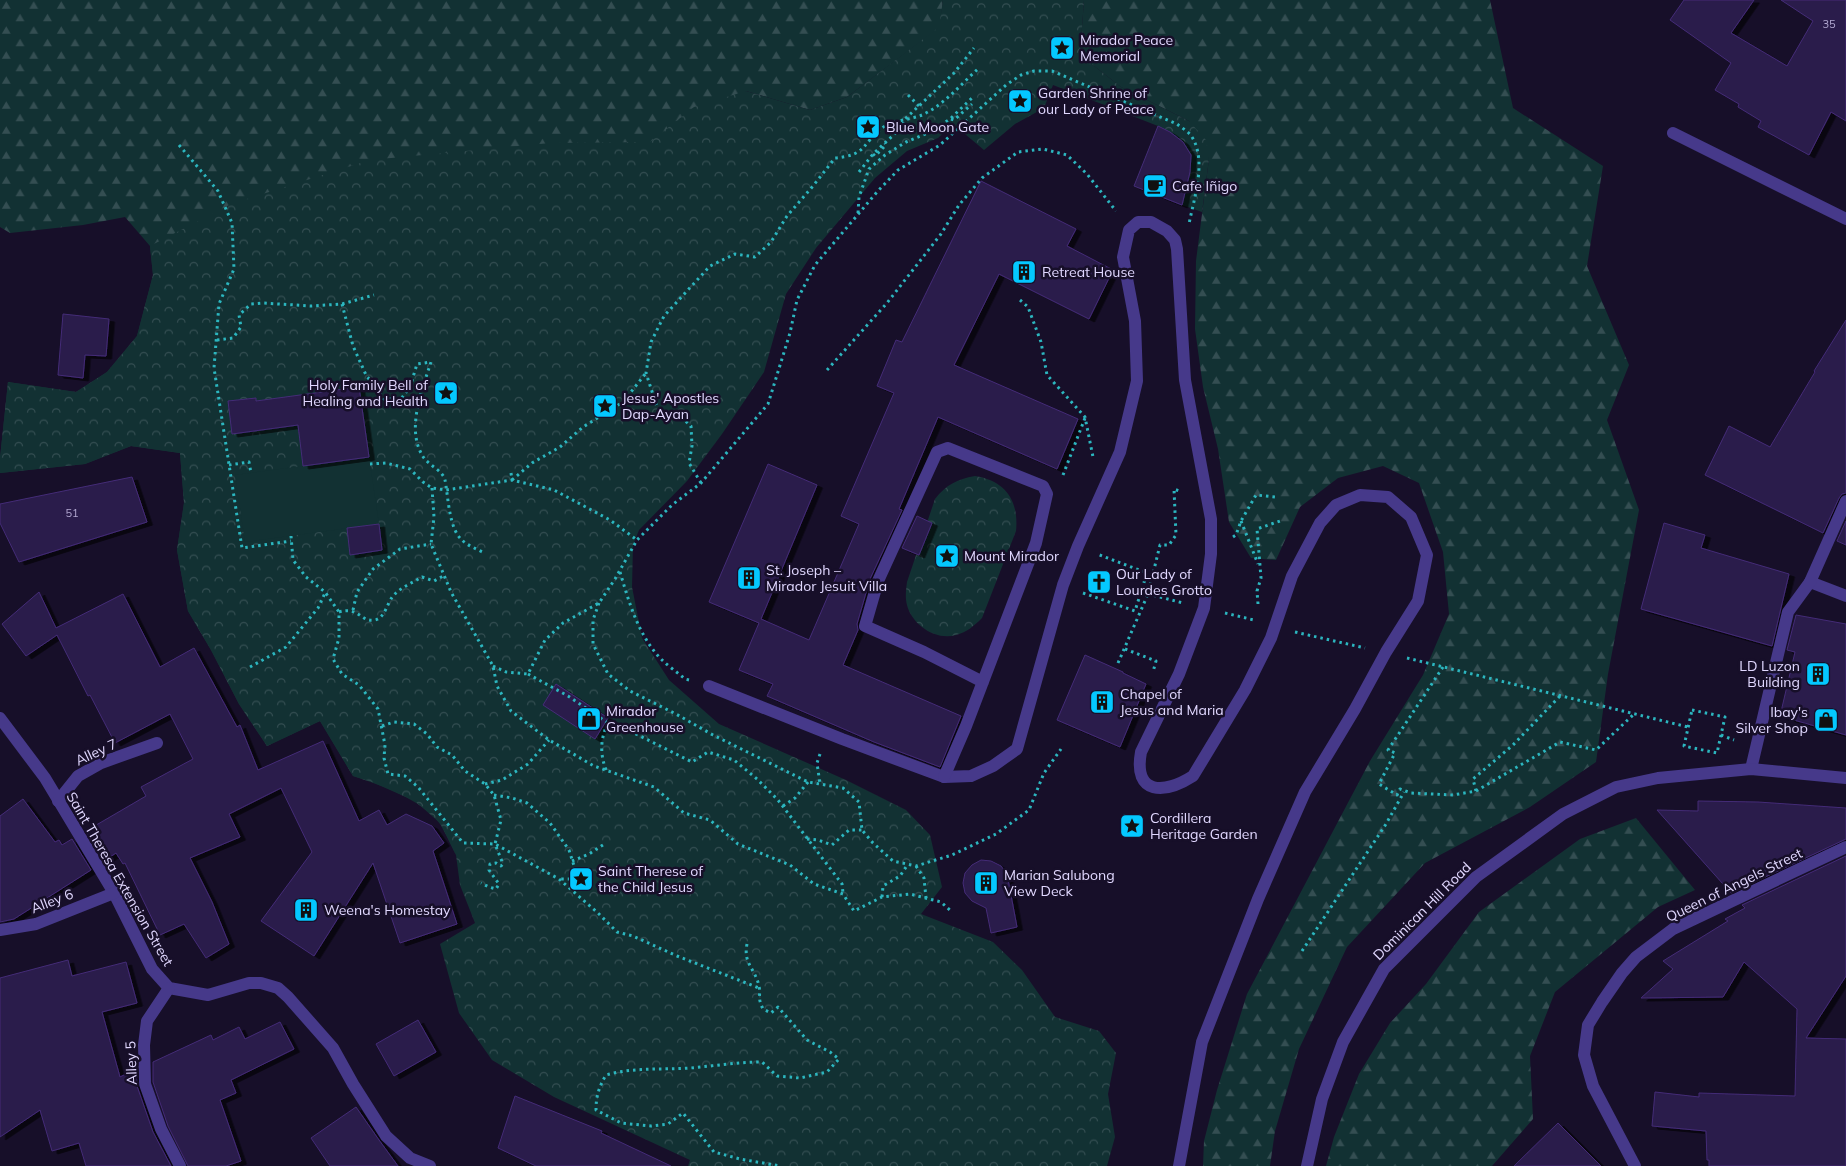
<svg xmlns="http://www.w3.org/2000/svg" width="1846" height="1166" font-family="Mulish,sans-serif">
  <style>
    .forest { fill: url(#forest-firs) }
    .park { fill: url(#park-crowns) }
    .garden { fill: #123133 }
    .building { fill: #2a1b4b; stroke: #442c77; filter: url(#shadow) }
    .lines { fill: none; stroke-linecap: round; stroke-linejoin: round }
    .path { stroke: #2cb6bf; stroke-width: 3; stroke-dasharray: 2.5 4; stroke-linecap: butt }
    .lane { stroke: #46398a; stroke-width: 12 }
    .street { stroke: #46398a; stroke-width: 12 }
    .labels { text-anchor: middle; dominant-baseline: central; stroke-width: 5; stroke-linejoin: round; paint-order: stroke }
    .number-label { font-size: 11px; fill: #b3a9d2 }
    .poi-label { font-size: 14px; fill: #e1d8ff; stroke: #170f29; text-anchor: start }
    .street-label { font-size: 14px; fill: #e1d8ff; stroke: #170f29 }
  </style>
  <defs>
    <pattern id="forest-firs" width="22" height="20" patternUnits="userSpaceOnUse" patternTransform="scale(1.25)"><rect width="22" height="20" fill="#123133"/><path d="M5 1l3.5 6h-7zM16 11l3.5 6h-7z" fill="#344e52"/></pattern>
    <pattern id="park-crowns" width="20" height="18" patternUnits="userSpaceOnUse" patternTransform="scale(1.25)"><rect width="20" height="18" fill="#123133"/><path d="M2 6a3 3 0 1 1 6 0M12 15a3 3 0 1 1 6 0" fill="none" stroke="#344e52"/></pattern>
    <filter id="shadow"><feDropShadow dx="5.5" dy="3" stdDeviation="0" flood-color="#0009"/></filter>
  </defs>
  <rect width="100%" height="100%" fill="#170f29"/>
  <g class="forest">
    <path d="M0 0H943L940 27 847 97 810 110 746 91 349 556 456 855C451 845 446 833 440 824 423 800 381 785 353 776L320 721 267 746 239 704 211 650 188 611 177 550 184 503 180 453 131 446 85 464 0 473V458L8 382 76 392 107 372 137 336 153 275 150 246 125 217 83 225 10 233 0 227Z"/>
    <polygon points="1084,0 1490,0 1513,108 1603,166 1587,266 1629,365 1607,420 1639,510 1608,674 1596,762 1530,807 1425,863 1347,947 1299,1049 1275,1131 1270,1166 1203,1166 1204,1141 1217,1090 1247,994 1370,761 1423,675 1449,614 1443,552 1419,483 1383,466 1338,478 1300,507 1276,560 1251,558 1229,522 1218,449 1203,387 1195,329 1196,261 1209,159 1189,121 1121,87 1080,55"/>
    <polygon points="1636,818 1695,890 1658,907 1555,992 1530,1056 1533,1119 1492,1166 1326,1166 1334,1137 1359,1074 1390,1023 1426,984 1479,912 1580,839"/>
  </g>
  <g class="park">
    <path d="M943 0H1084L1080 55 1121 87 1189 121 1206 140 1209 159 1202 212 1182 205C1191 166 1201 147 1158 126L1053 85 1044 108 1015 124 984 150 953 124 938 138 907 151 875 178 816 248 786 294 764 372 722 434 687 481 639 530 633 545 632 587 642 638 669 680 719 724 846 780 906 810 930 835 942 887 921 914 993 942 1022 970 1055 1017 1099 1031 1116 1053 1108 1094 1115 1137 1107 1166H688L690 1160 554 1097 492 1060 459 1013 440 944 475 923 460 885 456 855 440 823 415 801 372 782 353 776 320 721 267 746 239 704 211 650 188 611 177 550 184 503 180 453 131 446 85 464 0 473V458L8 382 76 392 107 372 137 336 153 275 150 246 231 204 370 160 550 143 650 142 694 107 746 91 810 110 847 97 939 27Z"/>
    <path d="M975 476C1006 481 1019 501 1016 531L982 618C974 626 967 632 956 635 936 641 912 625 907 605 905 597 906 590 907 582L935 499C946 485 957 479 975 476Z"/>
  </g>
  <polygon class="garden" points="369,457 379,524 245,542 235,475"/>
  <g class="building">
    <polygon points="1684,0 1754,0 1731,33 1787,66 1813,21 1781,0 1846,0 1846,121 1831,112 1809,155 1758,127 1761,121 1738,107 1739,104 1715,90 1731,63 1670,20"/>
    <polygon points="1158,126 1170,132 1183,142 1191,155 1190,172 1182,205 1134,186"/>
    <polygon points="981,181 1076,229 1067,246 1113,270 1089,319 999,274 954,365 1078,419 1057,469 938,417 899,509 902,510 870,579 857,624 858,630 843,665 961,716 940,767 874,742 767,696 773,684 739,670 759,623 709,602 768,464 817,485 761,619 809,640 859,524 841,516 894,393 877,386 896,340 902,342"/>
    <polygon points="63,314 109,319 106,356 85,355 83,378 58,375"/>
    <polygon points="1846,320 1846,493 1842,494 1839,498 1823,533 1705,475 1729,426 1770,447 1815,372 1814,371"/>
    <polygon points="359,387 369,457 303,466 298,425 232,434 228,401 256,398 256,401"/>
    <polygon points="132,477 147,522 19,562 0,523 0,504"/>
    <polygon points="917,516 932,523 919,555 902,548"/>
    <polygon points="1846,521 1846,545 1837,541"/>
    <polygon points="1664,523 1705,535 1701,548 1789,574 1772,646 1641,609"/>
    <polygon points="379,524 382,550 350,555 347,528"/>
    <polygon points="39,592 56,628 123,594 160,667 194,648 237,727 240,725 258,770 323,741 359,821 379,810 387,825 406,814 432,826 444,843 433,851 457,924 400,943 373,863 314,956 261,921 312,852 281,788 229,814 240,837 190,858 212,902 229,944 206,958 184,924 160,935 125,863 123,864 116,853 104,861 86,831 146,796 141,787 193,759 170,714 115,743 90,695 88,696 57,635 26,656 2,624"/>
    <polygon points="1796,615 1846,624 1846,735 1780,716 1795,652 1787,650"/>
    <polygon points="1085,655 1123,672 1123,673 1146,684 1120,747 1057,720"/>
    <polygon points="556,684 608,718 595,739 543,705"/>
    <polygon points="23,799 55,842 59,840 62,845 72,839 91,870 14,919 0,922 0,816"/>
    <polygon points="1698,801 1758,802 1846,808 1846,839 1731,893 1657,810 1698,811"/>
    <polygon points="1846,856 1846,976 1806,1038 1846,1039 1846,1166 1709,1166 1709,1160 1707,1160 1706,1131 1652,1126 1655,1092 1699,1097 1699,1093 1795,1096 1797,1009 1744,962 1723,997 1641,998 1673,969 1663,961 1728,921 1725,919 1745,908 1742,905"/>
    <polygon points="981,860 991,861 1001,866 1007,874 1017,927 991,933 986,908 972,901 965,893 963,883 965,873 972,865"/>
    <polygon points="68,960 72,976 126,962 137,1003 102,1012 120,1077 136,1069 137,1086 153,1132 171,1166 86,1166 79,1143 52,1151 40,1110 0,1137 0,978"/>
    <polygon points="418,1020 436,1052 394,1076 376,1044"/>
    <polygon points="280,1022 294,1049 231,1080 236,1093 220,1100 241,1161 226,1166 188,1166 168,1126 153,1082 153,1062 211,1035 213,1040 239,1027 245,1039"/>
    <polygon points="515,1096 602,1131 601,1133 671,1166 536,1166 498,1148"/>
    <polygon points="356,1107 379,1140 398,1166 330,1166 311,1138"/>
    <polygon points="1558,1123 1601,1166 1514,1166"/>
  </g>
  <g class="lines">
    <g class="path">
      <polyline points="908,95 919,106"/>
      <polyline points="951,119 954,120 972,104"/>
      <polyline points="179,145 218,191 232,223 234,269 219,304 214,368 242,548 291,541"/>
      <polyline points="873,154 875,156 886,145 885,143"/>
      <polyline points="859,172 873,154 902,127 905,119 954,73 974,48"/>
      <polyline points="858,213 859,197 869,169 885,155 906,142 930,132 950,119 974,96"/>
      <polyline points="1020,300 1028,307 1041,342 1047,375 1085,417 1093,457"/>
      <path d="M342 304 353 346 366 375 384 399H401L410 387 417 364 431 362C422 390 405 431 424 458 430 466 443 471 445 480 448 495 449 528 461 539 466 545 477 549 484 553"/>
      <polyline points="217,340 233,338 241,327 239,315 251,304 263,303 311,306 342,304 374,295"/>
      <polyline points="827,370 887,303 941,234 959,205 982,178 1018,152 1043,149 1067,155 1087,174 1116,211"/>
      <polyline points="370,464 386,463 410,469 423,482 432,488 446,490 512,480 554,490 610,520 637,540"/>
      <polyline points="229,465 249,462 251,473"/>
      <polyline points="511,473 512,480"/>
      <polyline points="1063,475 1085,418"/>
      <polyline points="512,480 532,463 560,447 583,427 623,402 646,373"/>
      <path d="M701 483 689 463 692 446 691 426 681 417H668L657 407 646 373 651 342 664 316 710 266 735 254 755 257 771 242 787 216 813 186 835 158C867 155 861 145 882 128 893 120 910 120 922 115 944 105 961 84 979 68"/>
      <polyline points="432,488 434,517 431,544 451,592 493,666 497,686 511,711 549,740 594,766 654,787 684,813 710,820 738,844 790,865 814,884 843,894 854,911 882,897 910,894 941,902 952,912"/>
      <polyline points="1241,521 1258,564"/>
      <polyline points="291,536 293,560 306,577 325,592 339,612 339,638 333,659 342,674 359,685 378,709 385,745 384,758 388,774 405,776 418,787 463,843 495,844 559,879 598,913 617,932 633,936 677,956 759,988"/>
      <polyline points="1233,537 1236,535 1241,521 1256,495 1275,497"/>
      <path d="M620 572C629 602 638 635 661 659 668 666 677 672 685 679L689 680"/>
      <polyline points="1141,592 1183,603"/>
      <polyline points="1083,593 1135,611 1147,573 1097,554"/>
      <polyline points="599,603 593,620 593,644 608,674 630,691 676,714 713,735 808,782 843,788 859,802 862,830 873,843 893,861 916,866 952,855 996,834 1029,810 1044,773 1061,749"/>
      <polyline points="1258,604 1257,591 1261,578 1257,529 1280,521"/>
      <polyline points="353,610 357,592 373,569 400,549 431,544"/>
      <path d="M339 612C359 606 361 623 375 620 385 618 387 603 393 596 401 587 412 583 422 577L434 581 443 576"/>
      <polyline points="1225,613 1254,620"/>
      <polyline points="1295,632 1365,648"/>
      <polyline points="1125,649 1156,661 1153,672"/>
      <polyline points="1407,658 1688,727"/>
      <polyline points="1118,663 1148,594 1160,545 1169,545 1176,535 1174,489 1182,492"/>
      <path d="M493 666 506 672 528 674 545 640 563 623 599 603 615 579 637 540 672 505 701 483 768 404 790 333 797 300 815 265 877 192 898 170 940 145 1006 85 1021 75 1034 71H1052L1177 124C1182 128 1189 132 1192 137 1207 161 1194 198 1189 224"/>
      <polyline points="250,667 286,647 318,608 325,593"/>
      <polyline points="1443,667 1388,750 1395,753 1379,784 1397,795 1400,789 1411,793 1453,795 1476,791 1560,742 1596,750 1634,714"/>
      <polyline points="528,674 568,696 608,723 636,734 692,762 708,752 734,760 757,779 778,800 842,884 843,893"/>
      <polygon points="1692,710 1725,717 1717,753 1684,746"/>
      <polyline points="382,726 394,722 414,724 427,734 437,747 452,755 465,771 485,784 494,795 501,820 495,844 503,864 501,866 496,863 490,864 489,870 499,884 496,889 489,887 481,883"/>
      <polyline points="1721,735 1734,740"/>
      <polyline points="820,754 817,763 820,784"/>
      <path d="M606 770C600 754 600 739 608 723"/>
      <polyline points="485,784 502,780 528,764 549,740"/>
      <polyline points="1476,791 1473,779 1513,745 1560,696"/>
      <polyline points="494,795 512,798 527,803 550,823 569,850 576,872 571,879 559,879"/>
      <polyline points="783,806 795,798 808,782"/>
      <polyline points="807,839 818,840 832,845 849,830 862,830"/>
      <polyline points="572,861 589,854 606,843"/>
      <polyline points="916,866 924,878 926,898"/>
      <polyline points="882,897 883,886 900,876 908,864"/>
      <path d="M747 944C743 964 755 968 759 986 761 996 757 997 763 1009L771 1013 778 1007 807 1040 830 1052 839 1059 827 1072 800 1078 777 1076 762 1062C738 1062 714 1066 690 1068 661 1070 634 1067 606 1075 599 1087 596 1096 596 1110L621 1123 651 1126 668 1124 683 1113 714 1152 740 1159 780 1166"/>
      <polyline points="1302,951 1386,824 1404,792"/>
    </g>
    <g class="lane">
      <path d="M709 686 842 739 944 777 971 776 993 766 1017 749 1063 585 1078 546 1120 452 1137 381 1135 321 1123 257 1129 230 1138 222H1151L1167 231 1175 240 1177 249 1185 380 1211 519V554L1204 608 1179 674 1141 752C1133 796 1165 794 1193 776L1245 690 1271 638 1292 576 1320 523 1336 505 1360 495 1388 497 1411 517 1427 555 1418 601 1386 652 1355 709 1305 792 1258 899 1202 1042 1179 1166"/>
      <polyline points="944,777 966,726 1036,543 1047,494 1043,486 948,448 937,452 878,581 865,626 924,652 983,682"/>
    </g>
    <g class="street">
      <polyline points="1673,133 1846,219"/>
      <polyline points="1810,582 1846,596"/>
      <polyline points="0,718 45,778 114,893 152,969 169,988 208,995 249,983 261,983 278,988 288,997 333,1048 353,1084 386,1136 410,1158 430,1166"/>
      <polyline points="1751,769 1788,612 1810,582 1846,501"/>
      <polyline points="58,801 78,776 101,763 157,743"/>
      <polyline points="0,930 36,924 114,893"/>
      <polyline points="169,988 147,1021 144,1045 145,1084 161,1129 180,1166"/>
      <polyline points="1307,1166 1322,1099 1343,1042 1384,969 1476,877 1563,814 1616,787 1658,778 1751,769 1846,778"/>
      <polyline points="1635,1166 1593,1086 1584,1055 1588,1025 1602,1002 1622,973 1636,957 1673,929 1846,847"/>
    </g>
  </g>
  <defs>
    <symbol id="sight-square" viewBox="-11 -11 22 22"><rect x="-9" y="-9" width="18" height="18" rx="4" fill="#04c8ff" stroke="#170f29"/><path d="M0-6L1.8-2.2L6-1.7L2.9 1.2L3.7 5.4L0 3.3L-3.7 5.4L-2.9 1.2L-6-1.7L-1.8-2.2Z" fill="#111"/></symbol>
    <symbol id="cafe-square" viewBox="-11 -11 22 22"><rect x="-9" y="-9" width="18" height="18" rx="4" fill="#04c8ff" stroke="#170f29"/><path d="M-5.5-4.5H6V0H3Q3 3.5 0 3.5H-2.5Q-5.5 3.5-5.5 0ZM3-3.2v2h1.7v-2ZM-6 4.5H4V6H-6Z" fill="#111"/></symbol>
    <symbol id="building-square" viewBox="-11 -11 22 22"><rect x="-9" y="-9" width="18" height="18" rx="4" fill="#04c8ff" stroke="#170f29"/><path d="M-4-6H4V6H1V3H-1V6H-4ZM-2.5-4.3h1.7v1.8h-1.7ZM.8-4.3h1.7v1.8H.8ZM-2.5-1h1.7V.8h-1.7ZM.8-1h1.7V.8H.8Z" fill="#111"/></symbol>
    <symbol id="church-square" viewBox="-11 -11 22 22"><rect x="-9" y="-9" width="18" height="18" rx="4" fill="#04c8ff" stroke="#170f29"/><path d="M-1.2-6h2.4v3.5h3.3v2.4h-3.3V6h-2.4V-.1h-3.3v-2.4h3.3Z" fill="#111"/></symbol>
    <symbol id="shop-square" viewBox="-11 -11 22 22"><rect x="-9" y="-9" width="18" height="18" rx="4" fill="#04c8ff" stroke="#170f29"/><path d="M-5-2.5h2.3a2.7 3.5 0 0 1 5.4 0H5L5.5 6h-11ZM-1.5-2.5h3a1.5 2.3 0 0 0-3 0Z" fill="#111"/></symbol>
  </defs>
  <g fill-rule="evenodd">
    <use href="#sight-square" x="1048" y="34" width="28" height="28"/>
    <use href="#sight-square" x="1006" y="87" width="28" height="28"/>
    <use href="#sight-square" x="854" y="113" width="28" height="28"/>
    <use href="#cafe-square" x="1141" y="172" width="28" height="28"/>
    <use href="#building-square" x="1010" y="258" width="28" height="28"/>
    <use href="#sight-square" x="432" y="379" width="28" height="28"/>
    <use href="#sight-square" x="591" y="392" width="28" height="28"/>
    <use href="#sight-square" x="933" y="542" width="28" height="28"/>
    <use href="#building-square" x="735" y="564" width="28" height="28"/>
    <use href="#church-square" x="1085" y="568" width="28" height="28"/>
    <use href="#building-square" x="1804" y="660" width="28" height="28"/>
    <use href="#building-square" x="1088" y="688" width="28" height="28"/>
    <use href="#shop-square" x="575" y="705" width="28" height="28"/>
    <use href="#shop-square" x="1812" y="706" width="28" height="28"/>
    <use href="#sight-square" x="1118" y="812" width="28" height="28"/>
    <use href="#sight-square" x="567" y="865" width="28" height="28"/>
    <use href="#building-square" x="972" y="869" width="28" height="28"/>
    <use href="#building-square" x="292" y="896" width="28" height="28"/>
  </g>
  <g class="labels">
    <g class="number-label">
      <text x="1829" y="24">35</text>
      <text x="72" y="513">51</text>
    </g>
    <g class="poi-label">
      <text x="1080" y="40">Mirador Peace<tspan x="1080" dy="16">Memorial</tspan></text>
      <text x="1038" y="93">Garden Shrine of<tspan x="1038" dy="16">our Lady of Peace</tspan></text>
      <text x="886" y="127">Blue Moon Gate</text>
      <text x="1172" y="186">Cafe Iñigo</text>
      <text x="1042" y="272">Retreat House</text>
      <text x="428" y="385" text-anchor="end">Holy Family Bell of<tspan x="428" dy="16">Healing and Health</tspan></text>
      <text x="622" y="398">Jesus' Apostles<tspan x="622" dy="16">Dap-Ayan</tspan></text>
      <text x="964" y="556">Mount Mirador</text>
      <text x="766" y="570">St. Joseph –<tspan x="766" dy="16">Mirador Jesuit Villa</tspan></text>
      <text x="1116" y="574">Our Lady of<tspan x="1116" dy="16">Lourdes Grotto</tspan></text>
      <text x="1800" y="666" text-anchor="end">LD Luzon<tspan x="1800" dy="16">Building</tspan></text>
      <text x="1120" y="694">Chapel of<tspan x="1120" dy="16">Jesus and Maria</tspan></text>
      <text x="606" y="711">Mirador<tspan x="606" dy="16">Greenhouse</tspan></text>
      <text x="1808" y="712" text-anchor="end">Ibay's<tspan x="1808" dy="16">Silver Shop</tspan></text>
      <text x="1150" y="818">Cordillera<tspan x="1150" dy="16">Heritage Garden</tspan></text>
      <text x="598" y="871">Saint Therese of<tspan x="598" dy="16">the Child Jesus</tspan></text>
      <text x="1004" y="875">Marian Salubong<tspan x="1004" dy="16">View Deck</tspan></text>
      <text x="324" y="910">Weena's Homestay</text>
    </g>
    <g class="street-label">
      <text transform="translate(96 752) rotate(-25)">Alley 7</text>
      <text transform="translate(120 879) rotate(60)">Saint Theresa Extension Street</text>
      <text transform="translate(1734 885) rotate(-26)">Queen of Angels Street</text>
      <text transform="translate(52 901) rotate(-21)">Alley 6</text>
      <text transform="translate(1422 911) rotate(-45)">Dominican Hill Road</text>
      <text transform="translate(131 1063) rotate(-92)">Alley 5</text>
    </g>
  </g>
</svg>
